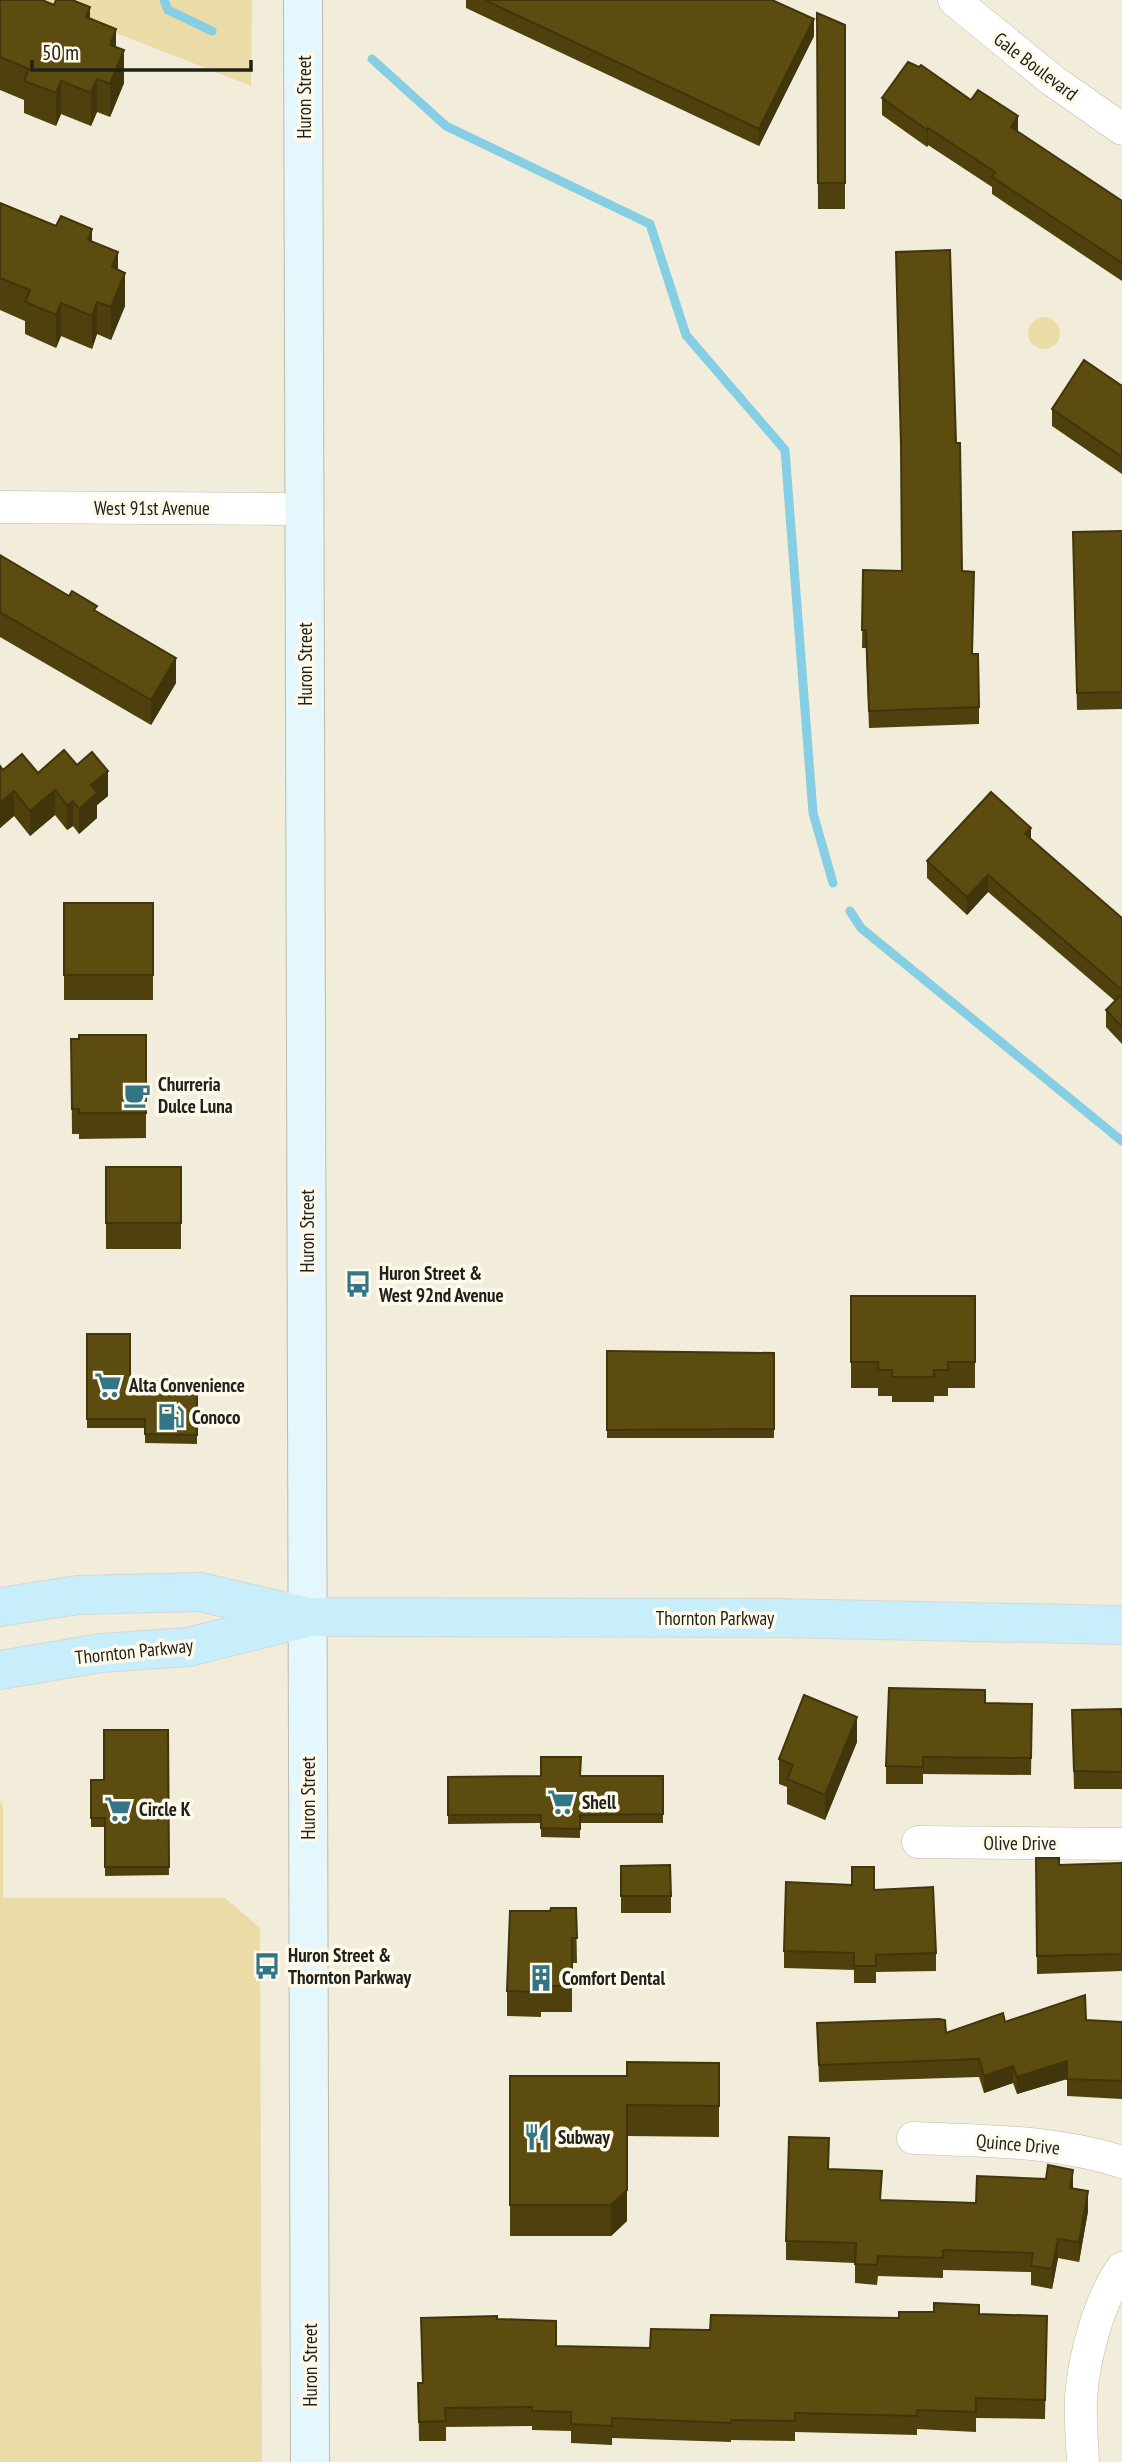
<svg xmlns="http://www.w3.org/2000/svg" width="1122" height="2462" font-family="'PT Sans Narrow',sans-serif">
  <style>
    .green { fill: #ebdba6 }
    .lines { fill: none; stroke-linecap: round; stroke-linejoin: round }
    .stream { stroke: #85cee3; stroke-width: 9 }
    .minor-casing { stroke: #bfbaa9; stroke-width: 33 }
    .secondary-casing { stroke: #bfbaa9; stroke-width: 40 }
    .primary-casing { stroke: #d7d7d6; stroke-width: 40 }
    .minor { stroke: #fff; stroke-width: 32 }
    .secondary { stroke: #e3f7fd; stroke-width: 38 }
    .primary { stroke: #c7eefa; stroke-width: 38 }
    .wall { fill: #4f410e }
    .shaded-wall { fill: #40350b }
    .building { fill: #5c4c10; stroke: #40350b; stroke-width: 2 }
    .labels { text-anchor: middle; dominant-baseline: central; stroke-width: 7; stroke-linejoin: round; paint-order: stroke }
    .street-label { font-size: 19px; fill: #22201a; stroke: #fefaeb }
    .poi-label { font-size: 19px; font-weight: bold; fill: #22201a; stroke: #fefaeb; text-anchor: start }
  </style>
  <rect width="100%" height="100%" fill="#f2edda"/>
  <g class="green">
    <polygon points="32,0 252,0 251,86"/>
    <circle cx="1044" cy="333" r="16"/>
    <polygon points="0,1801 3,1806 3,1898 225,1898 260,1928 262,2462 0,2462"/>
  </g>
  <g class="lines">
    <g class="stream">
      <polyline points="164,0 168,10 212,31"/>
      <polyline points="372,59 446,126 650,224 686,335 785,450 813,813 833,883"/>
      <polyline points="850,911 861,928 1122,1141"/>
    </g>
    <defs>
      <g id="minor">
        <polyline points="954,0 1052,80 1122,129"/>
        <polyline points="0,507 305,509"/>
        <polyline points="918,1842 1122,1844"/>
        <path d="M913 2138C983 2141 1055 2140 1122 2162"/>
        <path d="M1083 2462C1082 2440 1080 2418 1081 2397 1084 2357 1099 2300 1122 2268"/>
      </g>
      <polyline id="secondary" points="303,0 310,2462"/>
      <g id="primary">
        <polyline points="0,1607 78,1595 200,1592 308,1617 777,1618 1122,1625"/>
        <polyline points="0,1670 101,1653 188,1647 301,1619"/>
      </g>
    </defs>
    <use href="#minor" class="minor-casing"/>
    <use href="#secondary" class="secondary-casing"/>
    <use href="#primary" class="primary-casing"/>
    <use href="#minor" class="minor"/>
    <use href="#secondary" class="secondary"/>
    <use href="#primary" class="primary"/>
  </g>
  <g class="wall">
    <polygon points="0,0 90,19 116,47 124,83 110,117 97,112 91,126 61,114 56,126 24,113 24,100 0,90"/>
    <polygon points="466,0 772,0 814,36 759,146 466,8"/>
    <polygon points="817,13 845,25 845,209 818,209"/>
    <polygon points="882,98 1018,132 1122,201 1122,281 992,194 992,187 928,145 927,147 882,115"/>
    <polygon points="0,203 92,241 118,270 125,306 111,340 97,334 92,349 61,336 56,348 25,334 25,321 0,310"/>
    <polygon points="1122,386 1122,474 1052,426 1052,409"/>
    <polygon points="956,443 962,571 979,707 979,724 869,728 866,648 862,648 863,570 902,571"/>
    <polygon points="1122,531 1122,709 1077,710 1073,549"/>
    <polygon points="0,555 97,612 176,683 151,725 0,637"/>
    <polygon points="77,765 108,796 97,805 97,818 79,834 73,826 67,830 55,815 30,836 14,816 0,828 0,766 3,770 38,773"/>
    <polygon points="1031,839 1122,918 1122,1044 1106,1027 1106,1010 1115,1001 988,892 967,915 927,878 927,861"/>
    <rect x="64" y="903" width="89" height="97"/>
    <polygon points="146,1035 146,1138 79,1139 79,1134 72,1134 71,1039"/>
    <rect x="106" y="1167" width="75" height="82"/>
    <polygon points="851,1296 975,1296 975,1388 948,1388 948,1396 934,1396 934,1402 892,1402 892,1396 878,1396 878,1388 851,1388"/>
    <polygon points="87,1334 130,1381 197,1381 197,1444 145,1443 145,1428 87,1428"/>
    <polygon points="607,1351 774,1353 774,1438 607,1438"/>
    <polygon points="985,1703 1032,1704 1031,1775 923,1774 923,1784 886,1784 886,1766"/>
    <polygon points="1072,1710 1122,1715 1122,1789 1074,1789"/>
    <polygon points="168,1730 169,1875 105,1876 105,1827 91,1827 91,1780 104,1780"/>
    <polygon points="857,1742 825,1820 787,1804 787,1787 779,1784 779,1759"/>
    <polygon points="663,1776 663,1823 580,1823 580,1838 541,1837 541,1823 448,1824 448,1777"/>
    <polygon points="1036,1858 1059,1865 1122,1863 1122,1971 1037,1974"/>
    <polygon points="621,1866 671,1896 671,1913 621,1913"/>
    <polygon points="874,1890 936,1953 936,1971 876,1972 876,1983 854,1983 854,1970 784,1968 784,1951"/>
    <polygon points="576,1908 577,1963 572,1963 572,2012 541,2012 541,2017 507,2016 507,1991 550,1911"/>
    <polygon points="1086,2020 1122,2022 1122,2099 1067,2096 1067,2079 1017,2094 1013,2083 984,2093 979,2077 819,2082 817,2023 946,2033 1005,2022"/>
    <polygon points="719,2063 719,2137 627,2136 627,2221 611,2236 510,2236 510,2076 627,2076"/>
    <polygon points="828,2169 881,2200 976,2203 1073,2189 1088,2211 1079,2262 1058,2258 1052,2289 1031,2285 1031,2272 943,2270 943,2278 878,2276 877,2285 855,2283 855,2263 786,2260 786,2241"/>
    <polygon points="979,2314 1047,2316 1045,2419 976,2418 976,2432 917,2429 917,2435 795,2432 795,2441 731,2440 731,2442 612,2438 612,2445 571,2443 571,2431 532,2430 532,2426 446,2427 446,2441 419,2441 418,2383 422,2383 421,2318 497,2319 556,2346 650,2348 710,2330 899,2318"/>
  </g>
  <g class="shaded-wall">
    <polygon points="90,7 90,39 86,17"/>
    <polygon points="814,19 814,36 759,146 759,129"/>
    <polygon points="116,29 116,62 110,45"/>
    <polygon points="124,50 124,83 110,117 110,84"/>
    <polygon points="97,79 97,112 91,126 91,93"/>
    <polygon points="61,81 61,114 56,126 56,93"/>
    <polygon points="1018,116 1018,134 1011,127"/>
    <polygon points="928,128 928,145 927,147 927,130"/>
    <polygon points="92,229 92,262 88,240"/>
    <polygon points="118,252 118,285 112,267"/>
    <polygon points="125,273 125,306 111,340 111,307"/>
    <polygon points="97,302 97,334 92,349 92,316"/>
    <polygon points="61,303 61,336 56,348 56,315"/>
    <polygon points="176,658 176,683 151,725 151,700"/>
    <polygon points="108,771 108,796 97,805 97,818 79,834 79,809 91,785"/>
    <polygon points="55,790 55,815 30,836 30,811"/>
    <polygon points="14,791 14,816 0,828 0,803"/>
    <polygon points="73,801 73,826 67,830 67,805"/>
    <polygon points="1031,828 1031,846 1025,834"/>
    <polygon points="988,875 988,892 967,915 967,897"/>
    <polygon points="857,1717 857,1742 825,1820 825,1795"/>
    <polygon points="1067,2061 1067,2079 1017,2094 1017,2077"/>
    <polygon points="1013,2066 1013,2083 984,2093 984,2076"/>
    <polygon points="1073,2170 1073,2189 1070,2188"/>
    <polygon points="627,2190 627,2221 611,2236 611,2205"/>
    <polygon points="1088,2191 1088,2211 1079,2262 1079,2242"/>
    <polygon points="1058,2239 1058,2258 1052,2289 1052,2269"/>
  </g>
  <g class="building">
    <polygon points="0,0 42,0 54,5 56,0 72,0 90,7 86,17 116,29 110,45 124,50 110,84 97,79 91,93 61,81 56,93 24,81 29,69 0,57"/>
    <polygon points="485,0 772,0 814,19 759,129"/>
    <polygon points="817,13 845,25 845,183 818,183"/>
    <polygon points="908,62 919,67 921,65 971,100 978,90 1018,116 1011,127 1122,201 1122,263 992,177 995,172 928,128 927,130 882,98"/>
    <polygon points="0,203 56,226 61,216 92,229 88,240 118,252 112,267 125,273 111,307 97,302 92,316 61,303 56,315 25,302 30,290 0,278"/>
    <polygon points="950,250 956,443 960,443 962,571 974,572 972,654 978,654 979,707 869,711 866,630 862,630 863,570 902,571 901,445 896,252"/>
    <polygon points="1084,360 1122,386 1122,457 1052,409"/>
    <polygon points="1122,531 1122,692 1077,693 1073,532"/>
    <polygon points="0,555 69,596 72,591 97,606 94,610 176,658 151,700 0,612"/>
    <polygon points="64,750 77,765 92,752 108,771 91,785 97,793 79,809 73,801 67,805 55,790 30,811 14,791 0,803 0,766 3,770 22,754 38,773"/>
    <polygon points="991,792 1031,828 1025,834 1122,918 1122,990 988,875 967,897 927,861"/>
    <rect x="64" y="903" width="89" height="72"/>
    <polygon points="1122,994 1122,1027 1106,1010"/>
    <polygon points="79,1035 146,1035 146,1113 79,1113 79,1109 72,1109 71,1039 79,1039"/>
    <rect x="106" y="1167" width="75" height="56"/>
    <polygon points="851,1296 975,1296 975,1362 948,1362 948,1370 934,1370 934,1377 892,1377 892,1370 878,1370 878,1362 851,1362"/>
    <polygon points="87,1334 130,1334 130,1381 197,1381 197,1435 145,1434 145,1419 87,1419"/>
    <polygon points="607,1351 774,1353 774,1429 607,1430"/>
    <polygon points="889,1688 985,1690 985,1703 1032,1704 1031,1758 923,1757 923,1767 886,1766"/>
    <polygon points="804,1695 857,1717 825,1795 787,1779 793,1765 779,1759"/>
    <polygon points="1121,1709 1121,1715 1122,1715 1122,1772 1074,1771 1072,1710"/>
    <polygon points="104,1730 168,1730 169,1867 105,1867 105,1818 91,1818 91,1780 104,1780"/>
    <polygon points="541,1757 581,1757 580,1776 663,1776 663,1814 580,1815 580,1829 541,1828 541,1815 448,1815 448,1777 541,1776"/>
    <polygon points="1036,1858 1059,1858 1059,1865 1122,1863 1122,1954 1037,1956"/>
    <polygon points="670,1865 671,1896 621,1896 621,1866"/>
    <polygon points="852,1867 874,1867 874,1890 933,1887 936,1953 876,1955 876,1966 854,1966 854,1953 784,1951 786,1882 852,1885"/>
    <polygon points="551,1908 576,1908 577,1938 572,1938 572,1986 541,1986 541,1992 507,1991 510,1911 550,1911"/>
    <polygon points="1085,1995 1086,2020 1122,2022 1122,2081 1067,2079 1067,2061 1017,2077 1013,2066 984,2076 979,2059 819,2065 817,2023 939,2019 945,2020 946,2033 1003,2013 1005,2022"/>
    <polygon points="627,2062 719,2063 719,2106 627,2105 627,2190 611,2205 510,2205 510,2076 627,2076"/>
    <polygon points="789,2137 829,2138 828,2169 882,2171 880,2200 976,2203 977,2176 1046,2179 1048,2165 1073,2170 1070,2188 1088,2191 1079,2242 1058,2239 1052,2269 1031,2266 1033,2253 943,2250 943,2258 878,2256 877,2265 855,2264 856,2243 786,2241"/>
    <polygon points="934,2303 979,2305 979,2314 1047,2316 1045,2400 976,2398 976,2412 917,2410 917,2416 795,2413 795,2421 731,2420 731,2423 612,2418 612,2426 571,2424 571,2412 532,2411 532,2407 445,2408 446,2421 419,2422 418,2383 423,2383 421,2318 497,2316 497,2319 556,2321 556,2346 650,2348 651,2329 710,2330 711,2315 899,2318 899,2312 934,2312"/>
  </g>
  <defs>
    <symbol id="cafe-bare" viewBox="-9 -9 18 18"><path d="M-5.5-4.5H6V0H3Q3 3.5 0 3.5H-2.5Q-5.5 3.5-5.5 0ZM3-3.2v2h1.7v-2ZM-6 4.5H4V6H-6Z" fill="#337587" stroke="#fefaeb" stroke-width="2.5" paint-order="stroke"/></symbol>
    <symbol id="bus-bare" viewBox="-9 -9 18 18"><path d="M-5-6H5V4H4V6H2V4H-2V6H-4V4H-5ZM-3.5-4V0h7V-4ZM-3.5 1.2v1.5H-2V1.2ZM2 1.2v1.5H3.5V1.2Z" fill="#337587" stroke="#fefaeb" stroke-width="2.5" paint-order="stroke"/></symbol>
    <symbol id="supermarket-bare" viewBox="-9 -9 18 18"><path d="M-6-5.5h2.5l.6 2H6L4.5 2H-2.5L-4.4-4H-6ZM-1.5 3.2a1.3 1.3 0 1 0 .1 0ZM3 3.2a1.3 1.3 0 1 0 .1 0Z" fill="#337587" stroke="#fefaeb" stroke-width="2.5" paint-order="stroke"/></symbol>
    <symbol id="fuel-bare" viewBox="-9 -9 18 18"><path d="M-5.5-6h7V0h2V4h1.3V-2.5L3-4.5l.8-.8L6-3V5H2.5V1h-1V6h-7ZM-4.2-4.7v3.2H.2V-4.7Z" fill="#337587" stroke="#fefaeb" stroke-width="2.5" paint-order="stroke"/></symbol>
    <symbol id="building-bare" viewBox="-9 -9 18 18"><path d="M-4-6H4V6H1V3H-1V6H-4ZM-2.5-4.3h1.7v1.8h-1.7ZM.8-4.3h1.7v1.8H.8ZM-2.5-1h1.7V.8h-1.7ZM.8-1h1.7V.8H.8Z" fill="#337587" stroke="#fefaeb" stroke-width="2.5" paint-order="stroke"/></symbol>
    <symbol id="restaurant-bare" viewBox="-9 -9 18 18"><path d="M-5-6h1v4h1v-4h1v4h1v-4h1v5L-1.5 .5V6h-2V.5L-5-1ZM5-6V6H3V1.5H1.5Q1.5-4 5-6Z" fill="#337587" stroke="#fefaeb" stroke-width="2.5" paint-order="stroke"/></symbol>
  </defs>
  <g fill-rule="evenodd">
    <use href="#cafe-bare" x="118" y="1076" width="38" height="38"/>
    <use href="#bus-bare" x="339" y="1265" width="38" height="38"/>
    <use href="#supermarket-bare" x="89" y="1366" width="38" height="38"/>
    <use href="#fuel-bare" x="152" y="1398" width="38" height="38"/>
    <use href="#supermarket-bare" x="542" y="1783" width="38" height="38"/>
    <use href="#supermarket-bare" x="99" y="1790" width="38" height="38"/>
    <use href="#bus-bare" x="248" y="1947" width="38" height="38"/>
    <use href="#building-bare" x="522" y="1959" width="38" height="38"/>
    <use href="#restaurant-bare" x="518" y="2118" width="38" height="38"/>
  </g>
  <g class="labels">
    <g class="street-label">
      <text transform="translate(1036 66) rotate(37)">Gale Boulevard</text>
      <text transform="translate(304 97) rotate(-90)">Huron Street</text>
      <text x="152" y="508">West 91st Avenue</text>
      <text transform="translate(305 664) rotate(-90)">Huron Street</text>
      <text transform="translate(307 1231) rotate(-90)">Huron Street</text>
      <text x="715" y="1618">Thornton Parkway</text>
      <text transform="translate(134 1651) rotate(-6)">Thornton Parkway</text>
      <text transform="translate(308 1798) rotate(-90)">Huron Street</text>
      <text x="1020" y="1843">Olive Drive</text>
      <text transform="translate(1018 2144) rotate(5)">Quince Drive</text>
      <text transform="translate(310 2365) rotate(-90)">Huron Street</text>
    </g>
    <g class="poi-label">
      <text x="158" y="1084">Churreria<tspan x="158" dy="22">Dulce Luna</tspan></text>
      <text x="379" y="1273">Huron Street &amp;<tspan x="379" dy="22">West 92nd Avenue</tspan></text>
      <text x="129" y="1385">Alta Convenience</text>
      <text x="192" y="1417">Conoco</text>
      <text x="582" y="1802">Shell</text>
      <text x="139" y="1809">Circle K</text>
      <text x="288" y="1955">Huron Street &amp;<tspan x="288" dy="22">Thornton Parkway</tspan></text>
      <text x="562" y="1978">Comfort Dental</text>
      <text x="558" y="2137">Subway</text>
    </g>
  </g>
  <path d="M32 60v10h219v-10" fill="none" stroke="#22201a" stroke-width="3.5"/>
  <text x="42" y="60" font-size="21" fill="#22201a" stroke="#fefaeb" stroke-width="5" paint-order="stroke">50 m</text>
</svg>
